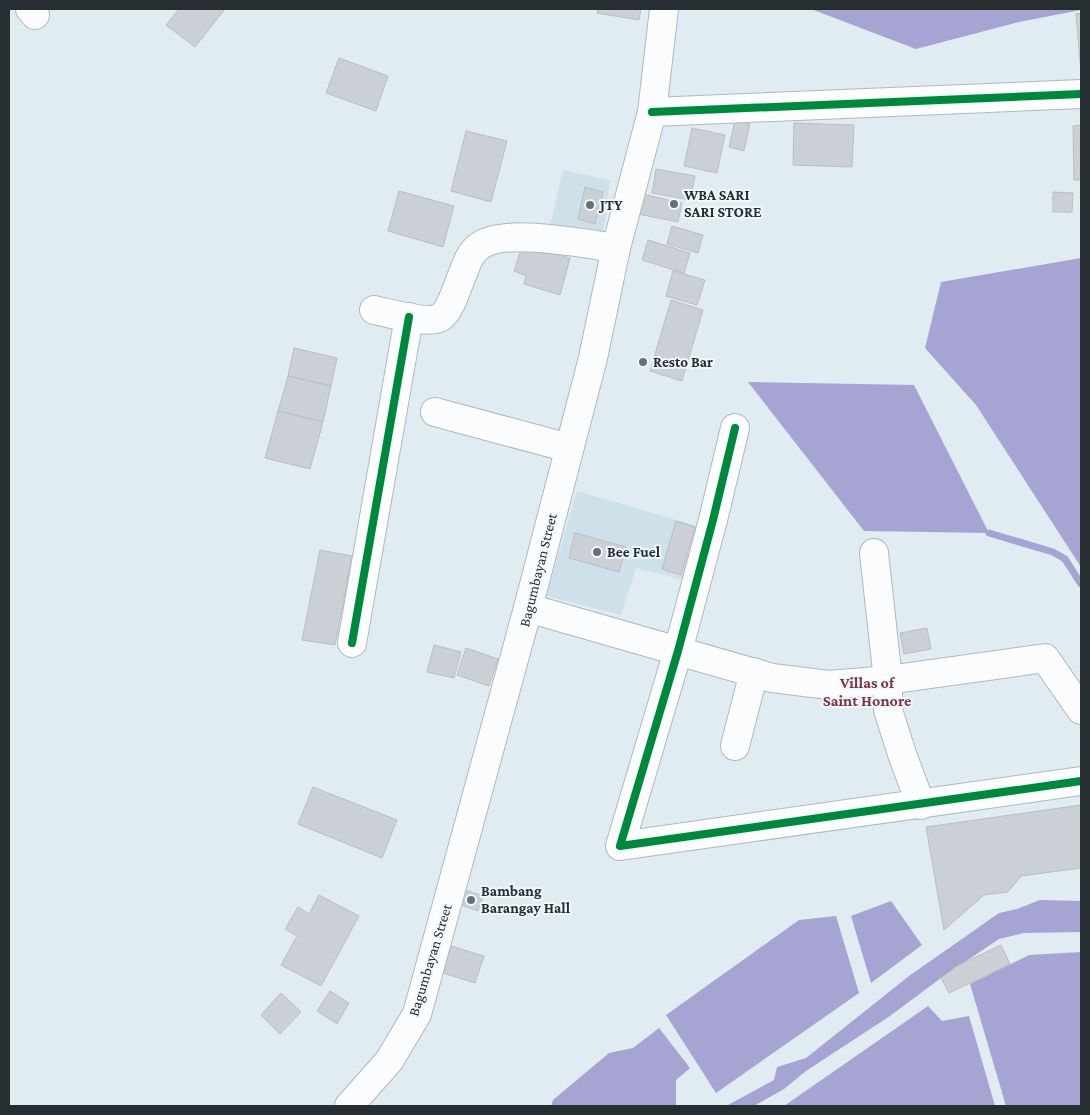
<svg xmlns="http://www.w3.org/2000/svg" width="1090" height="1115" font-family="'Crimson Pro',serif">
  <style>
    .built { fill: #cee1eb }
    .water { fill: #a6a4d3 }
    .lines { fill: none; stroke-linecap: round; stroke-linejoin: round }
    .stream { stroke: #a6a4d3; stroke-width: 7 }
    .building { fill: #cad0d6; stroke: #b8bec4 }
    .minor-casing { stroke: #b0b8bd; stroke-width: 30 }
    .major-casing { stroke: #b0b8bd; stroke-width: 30 }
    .minor { stroke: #fafcfd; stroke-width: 28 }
    .major { stroke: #fafcfd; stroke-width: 28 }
    .cycleway-casing { stroke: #f1f8fc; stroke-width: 11 }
    .cycleway { stroke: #00873e; stroke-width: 8 }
    .poi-dot { fill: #687075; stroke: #f1f8fc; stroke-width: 2 }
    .labels { text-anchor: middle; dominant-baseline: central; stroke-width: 4; stroke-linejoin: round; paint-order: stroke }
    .poi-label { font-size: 15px; font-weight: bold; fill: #272e32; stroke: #f1f8fc; text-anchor: start }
    .street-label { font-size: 15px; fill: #272e32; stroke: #f1f8fc }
    .neighbourhood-label { font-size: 16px; font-weight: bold; fill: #7d3542; stroke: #f1f8fc }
  </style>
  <rect width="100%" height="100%" fill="#e1ecf2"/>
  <g class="built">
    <polygon points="563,170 610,180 603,235 548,234"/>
    <polygon points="577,491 701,527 684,580 636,568 621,615 546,596"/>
  </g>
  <g class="water">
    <polygon points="811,9 1081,9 1081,10 1019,22 916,49"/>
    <polygon points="1081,258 1081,567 976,405 925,348 941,282"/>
    <polygon points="748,382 914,385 989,533 864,531"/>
    <polygon points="1040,900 1081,901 1081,932 1024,933 999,939 941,978 890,1016 806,1071 784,1089 754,1106 726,1106 774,1080 777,1067 806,1058 909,976 999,913 1017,909"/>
    <polygon points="891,901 922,945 871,983 851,916"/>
    <polygon points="836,916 859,993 716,1093 666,1015 799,920"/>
    <polygon points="1081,952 1081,1106 1006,1106 970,984 1029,955"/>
    <polygon points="928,1006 942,1021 969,1016 995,1106 784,1106"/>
    <polygon points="659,1028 690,1068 676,1080 676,1106 551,1106 553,1100 609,1053 633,1048"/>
  </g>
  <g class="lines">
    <polyline class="stream" points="989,533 1053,552 1065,559 1081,584"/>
  </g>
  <g class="building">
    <polygon points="179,9 225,9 195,47 166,25"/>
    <polygon points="598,9 641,9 639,20 597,13"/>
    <polygon points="1081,13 1081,73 1076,14"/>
    <polygon points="339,58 388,76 376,111 326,93"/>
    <polygon points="735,120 750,124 744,151 729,147"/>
    <polygon points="794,123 854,125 852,167 793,165"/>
    <polygon points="1081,125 1081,180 1074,180 1073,126"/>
    <polygon points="692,128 725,135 717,173 684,166"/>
    <polygon points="466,131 507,141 491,202 451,191"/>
    <polygon points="656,169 695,176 690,200 652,193"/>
    <polygon points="585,187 603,192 595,224 578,219"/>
    <polygon points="399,191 454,206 443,247 388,231"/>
    <polygon points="1053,192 1073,193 1072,212 1053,212"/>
    <polygon points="642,194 682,203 678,222 638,214"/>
    <polygon points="672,226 703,235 698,253 667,244"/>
    <polygon points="648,240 690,253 684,273 642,260"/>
    <polygon points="522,246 570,258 560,295 524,284 526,276 514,271"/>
    <polygon points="673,271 705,280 697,305 666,296"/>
    <polygon points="671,300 703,310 682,381 650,371"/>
    <polygon points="294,348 337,358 331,386 288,376"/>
    <polygon points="288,376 331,386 323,422 278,411"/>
    <polygon points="278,411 323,422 310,469 265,458"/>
    <polygon points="676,521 695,527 681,575 662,569"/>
    <polygon points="575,533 626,547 619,572 569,558"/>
    <polygon points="320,550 352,556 335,645 302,640"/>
    <polygon points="927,628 931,649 904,654 900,633"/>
    <polygon points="434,645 461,652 454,678 427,672"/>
    <polygon points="466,648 498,659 489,686 457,675"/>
    <polygon points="313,787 397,820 382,858 298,824"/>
    <polygon points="1081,805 1081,868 1021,876 1008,892 984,895 944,930 926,827"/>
    <polygon points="464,890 483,896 478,911 459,904"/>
    <polygon points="319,895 359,916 321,986 281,965 297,936 285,929 298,907 309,914"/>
    <polygon points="1001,945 1010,964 949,993 941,978 957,966"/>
    <polygon points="451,946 484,956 475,983 443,973"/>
    <polygon points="330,991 349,1003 337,1024 317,1011"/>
    <polygon points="281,993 301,1012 280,1034 261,1015"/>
  </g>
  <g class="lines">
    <defs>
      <g id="minor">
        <polyline points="30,9 35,15"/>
        <polyline points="652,112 1081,94"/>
        <path d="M374 310C389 313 428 325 441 317 451 310 458 284 463 273 467 262 471 251 481 245 506 228 586 244 616 248"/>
        <polyline points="435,412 569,448"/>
        <polyline points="735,428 713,520 678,651 620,846 1081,781"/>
        <polyline points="874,553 888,680 888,710 902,754 921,805"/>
        <polyline points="528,608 772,678 829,685 888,680 1045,658 1081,710"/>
        <polyline points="352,643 409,317"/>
        <polyline points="735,746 754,672"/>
      </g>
      <polyline id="major" points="349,1106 389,1061 417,1014 528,608 593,358 616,248 652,112 664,9"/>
    </defs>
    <use href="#minor" class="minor-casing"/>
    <use href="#major" class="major-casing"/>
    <use href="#minor" class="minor"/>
    <use href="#major" class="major"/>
    <defs>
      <g id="cycleway">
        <polyline points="652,112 1081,94"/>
        <polyline points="735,428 713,520 678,651 620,846 1081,781"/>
        <polyline points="352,643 409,317"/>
      </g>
    </defs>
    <use href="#cycleway" class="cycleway-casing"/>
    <use href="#cycleway" class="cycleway"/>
  </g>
  <g class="poi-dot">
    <circle cx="674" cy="204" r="5"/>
    <circle cx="590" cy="205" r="5"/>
    <circle cx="643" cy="362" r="5"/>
    <circle cx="597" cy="552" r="5"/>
    <circle cx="471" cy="900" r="5"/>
  </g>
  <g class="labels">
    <g class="poi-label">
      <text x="684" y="195">WBA SARI<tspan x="684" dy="17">SARI STORE</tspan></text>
      <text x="600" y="205">JTY</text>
      <text x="653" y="362">Resto Bar</text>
      <text x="607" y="552">Bee Fuel</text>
      <text x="481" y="891">Bambang<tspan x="481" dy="17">Barangay Hall</tspan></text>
    </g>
    <g class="street-label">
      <text transform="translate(538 570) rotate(-76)">Bagumbayan Street</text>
      <text transform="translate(430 960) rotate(-73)">Bagumbayan Street</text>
    </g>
    <g class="neighbourhood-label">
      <text x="867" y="682">Villas of<tspan x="867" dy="18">Saint Honore</tspan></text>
    </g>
  </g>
  <rect width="1090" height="1115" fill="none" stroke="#272e32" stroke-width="20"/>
</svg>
